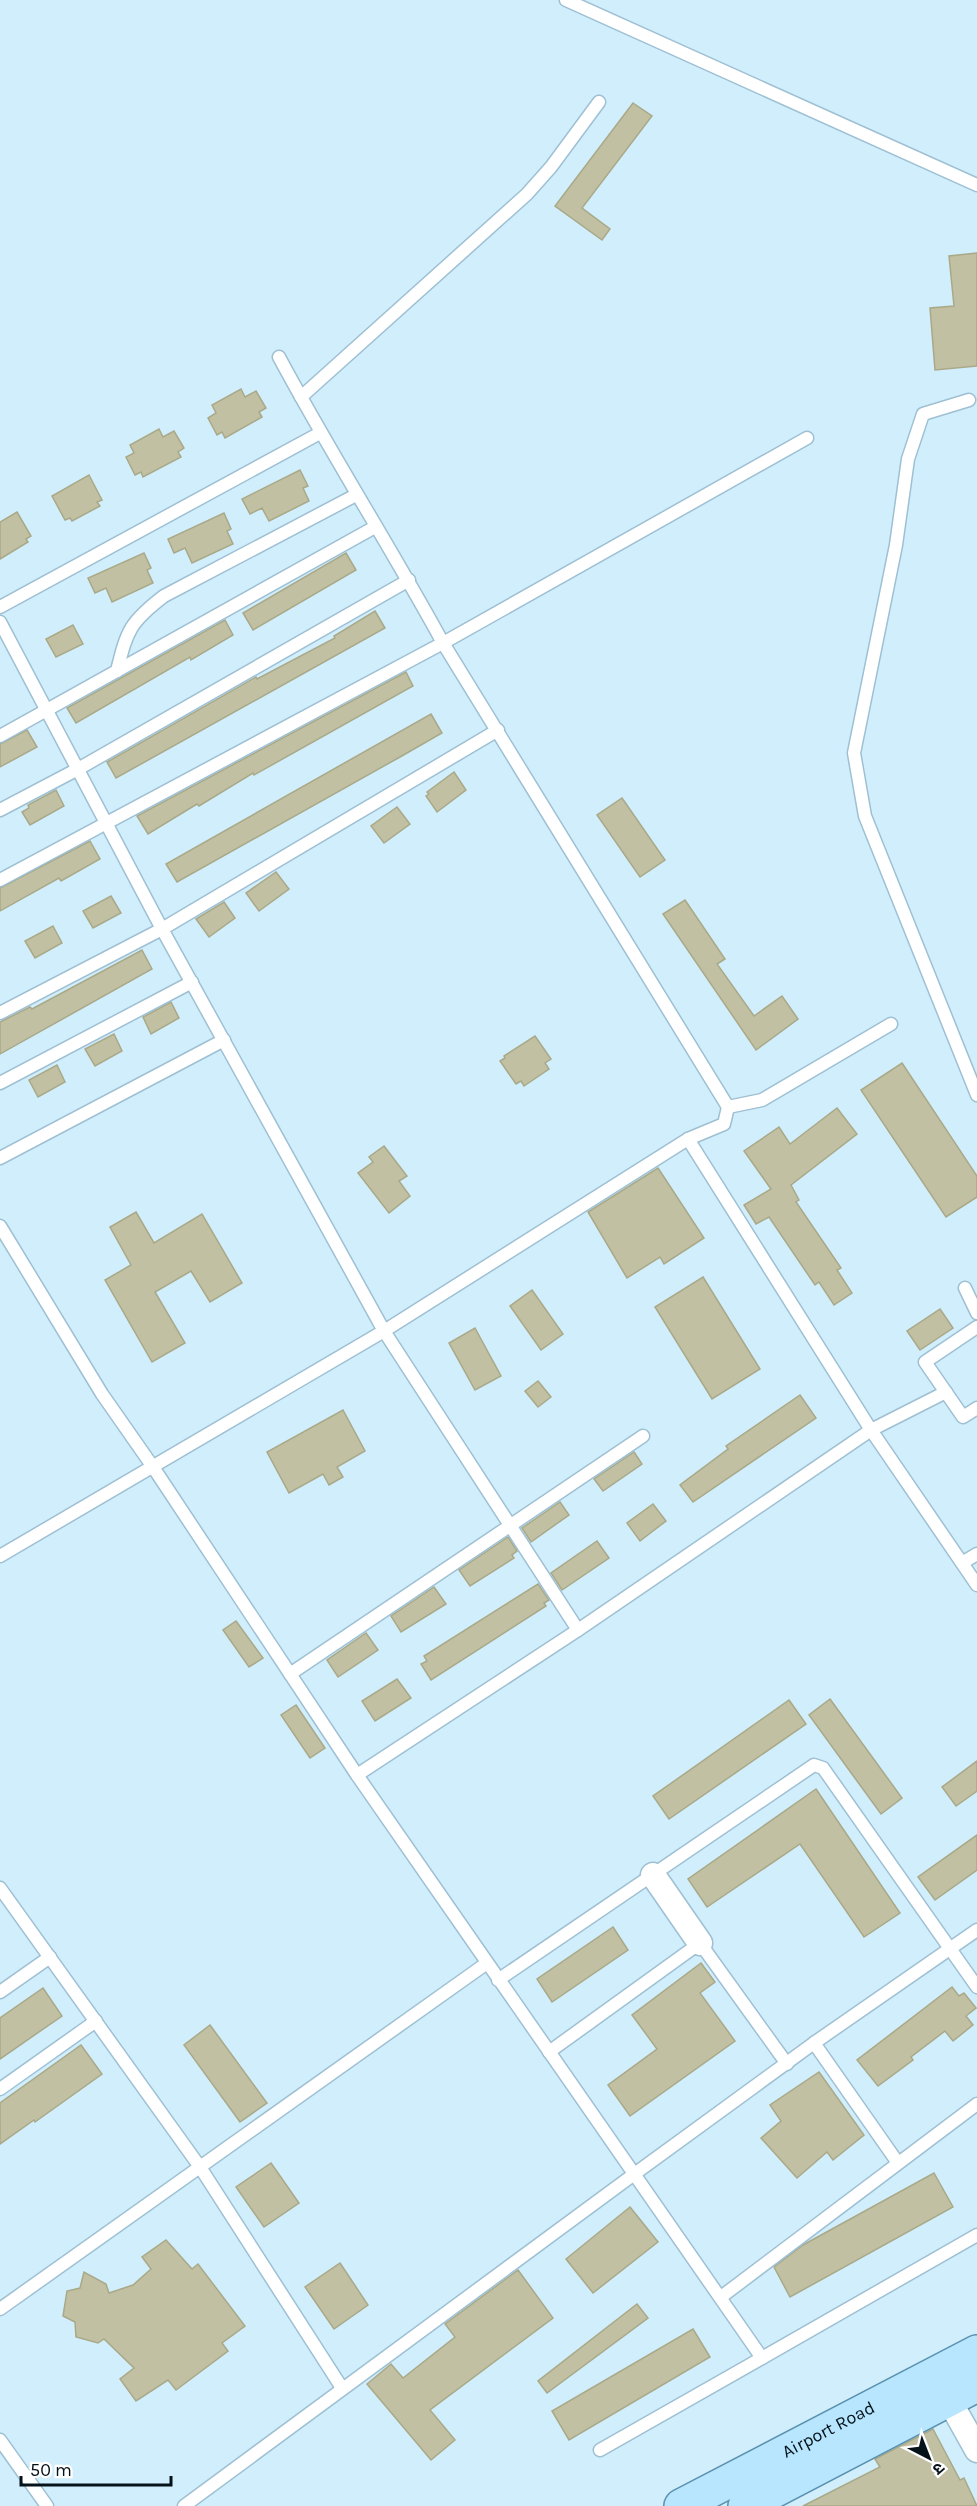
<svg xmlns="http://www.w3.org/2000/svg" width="977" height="2506" font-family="Karla,'Noto Sans Devanagari',sans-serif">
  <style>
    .building { fill: #c1c0a3; stroke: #a9a988; stroke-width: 1.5 }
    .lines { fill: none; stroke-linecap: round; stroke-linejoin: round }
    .service-casing { stroke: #9ec0d3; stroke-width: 15 }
    .minor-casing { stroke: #9ec0d3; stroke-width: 27 }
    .primary-casing { stroke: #5a91ae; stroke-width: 36 }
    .service { stroke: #fff; stroke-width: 12 }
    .minor { stroke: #fff; stroke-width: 24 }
    .primary { stroke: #b7e6fe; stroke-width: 33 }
    .labels { text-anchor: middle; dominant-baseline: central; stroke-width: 6; stroke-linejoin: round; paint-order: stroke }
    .street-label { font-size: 18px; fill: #061219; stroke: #fff }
  </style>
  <rect width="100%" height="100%" fill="#d1eefd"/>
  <g class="building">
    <polygon points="633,103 652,116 582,208 610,229 602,240 555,206"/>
    <polygon points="977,253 977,366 935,370 930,308 954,306 949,256"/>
    <polygon points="241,389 245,397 256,391 266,408 259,412 262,417 225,438 222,432 217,435 208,418 216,413 212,405"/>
    <polygon points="159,429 163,437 174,431 184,448 178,452 181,457 143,477 141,472 135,475 126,457 134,453 130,445"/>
    <polygon points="300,470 308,486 303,488 309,501 269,521 262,508 250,514 242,499"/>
    <polygon points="89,475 102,500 97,502 100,506 72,521 70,518 65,520 52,496"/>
    <polygon points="17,512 31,536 26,539 28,542 0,559 0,522"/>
    <polygon points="224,513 231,529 227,531 233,544 192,563 185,548 174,553 168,539"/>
    <polygon points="144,553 151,568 147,570 153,583 112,602 106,588 95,593 88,578"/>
    <polygon points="346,553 356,570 253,630 243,613"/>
    <polygon points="375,611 385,628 116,778 107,762 256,677 257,679 335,638 334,636"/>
    <polygon points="225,620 233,635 191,660 190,657 76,723 67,708"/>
    <polygon points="73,625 83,644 56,657 46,639"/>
    <polygon points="406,672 413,686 254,775 253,773 199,806 197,804 148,834 137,816"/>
    <polygon points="431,714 442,733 400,757 177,882 166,864"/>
    <polygon points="27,730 37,747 0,767 0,744"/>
    <polygon points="454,772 466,790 437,812 426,796 429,794 427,792"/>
    <polygon points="56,790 64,806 30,825 22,812 29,808 28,805"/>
    <polygon points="622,798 665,860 640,877 597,815"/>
    <polygon points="397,807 410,824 384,843 371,826"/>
    <polygon points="90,841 100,859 61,881 59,878 0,911 0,888"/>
    <polygon points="276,872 289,889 259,911 246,893"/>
    <polygon points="111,896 121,913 93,928 83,911"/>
    <polygon points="685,900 725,959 717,964 754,1016 782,996 798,1019 756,1050 663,914"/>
    <polygon points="224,902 235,918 209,937 196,919"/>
    <polygon points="53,926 62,943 35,958 25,941"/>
    <polygon points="142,950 152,969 0,1054 0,1022 30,1007 32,1009"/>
    <polygon points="171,1002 179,1018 151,1034 143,1017"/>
    <polygon points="114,1034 122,1051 95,1066 85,1049"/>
    <polygon points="535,1036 551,1059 545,1063 549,1069 524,1086 521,1081 516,1084 500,1061 505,1058 504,1056"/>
    <polygon points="902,1063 977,1176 977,1197 946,1217 861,1090"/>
    <polygon points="57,1065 65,1082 38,1097 29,1080"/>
    <polygon points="837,1108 857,1134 791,1185 799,1200 796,1202 841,1268 837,1270 852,1293 834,1305 819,1282 815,1285 769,1217 756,1224 744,1205 771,1189 744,1151 779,1127 790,1144"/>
    <polygon points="384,1146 407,1176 399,1181 410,1196 389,1213 358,1173 373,1162 369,1157"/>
    <polygon points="658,1168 704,1238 664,1264 660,1257 627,1278 588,1212"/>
    <polygon points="136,1212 154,1243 202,1214 242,1283 210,1302 191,1271 155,1292 185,1343 152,1362 105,1280 131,1265 110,1227"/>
    <polygon points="703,1277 760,1369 712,1399 655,1307"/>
    <polygon points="532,1290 563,1334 541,1350 510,1306"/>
    <polygon points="940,1309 953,1328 920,1350 907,1331"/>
    <polygon points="475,1328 501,1376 475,1390 449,1343"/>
    <polygon points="538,1381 551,1397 538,1407 525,1391"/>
    <polygon points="800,1395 816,1418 693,1502 680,1485 728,1449 726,1446"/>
    <polygon points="343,1410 365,1451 337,1467 343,1477 329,1485 323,1474 289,1493 267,1452"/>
    <polygon points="634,1452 642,1464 603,1491 594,1479"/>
    <polygon points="560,1502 569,1515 531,1542 522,1528"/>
    <polygon points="653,1504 666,1521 640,1541 627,1523"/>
    <polygon points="508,1537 517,1551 512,1555 514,1558 470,1586 459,1570"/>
    <polygon points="597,1541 609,1558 562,1590 551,1573"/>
    <polygon points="538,1584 549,1600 544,1603 546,1606 431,1680 421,1664 427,1661 424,1656"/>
    <polygon points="434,1587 446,1604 401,1632 391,1616"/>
    <polygon points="236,1621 263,1658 249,1667 223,1630"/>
    <polygon points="366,1633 378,1650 338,1677 327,1660"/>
    <polygon points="397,1679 411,1698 375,1721 362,1701"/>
    <polygon points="830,1699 902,1798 881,1814 809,1715"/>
    <polygon points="789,1700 806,1724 669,1819 653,1796"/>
    <polygon points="296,1705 325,1748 310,1758 281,1715"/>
    <polygon points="977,1761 977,1791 956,1806 942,1787"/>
    <polygon points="816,1789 900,1913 864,1937 800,1844 707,1907 688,1879"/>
    <polygon points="977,1835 977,1870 935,1900 918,1877"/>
    <polygon points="613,1927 628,1950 552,2002 537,1979"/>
    <polygon points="701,1963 715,1982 700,1993 735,2041 630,2116 608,2085 657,2049 632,2015"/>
    <polygon points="952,1987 959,1996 964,1993 976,2008 966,2016 973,2025 953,2041 945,2031 911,2057 913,2060 878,2086 857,2060"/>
    <polygon points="43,1988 62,2016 0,2059 0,2018"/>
    <polygon points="210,2025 267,2103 240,2122 184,2045"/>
    <polygon points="81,2045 102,2074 35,2122 34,2120 0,2144 0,2103"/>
    <polygon points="819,2072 864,2135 833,2160 827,2152 797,2178 761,2138 781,2121 770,2105"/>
    <polygon points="271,2163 299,2203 264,2227 236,2187"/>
    <polygon points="934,2173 953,2207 790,2297 774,2267 803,2245"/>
    <polygon points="630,2207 658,2242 593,2293 566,2259"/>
    <polygon points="166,2240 192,2269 198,2264 245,2326 222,2343 228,2351 176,2390 168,2380 136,2401 120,2379 134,2368 104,2339 98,2343 76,2337 75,2322 63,2316 67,2291 80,2288 84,2272 106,2284 109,2293 133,2285 151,2269 142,2257"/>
    <polygon points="340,2263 368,2305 334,2329 305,2287"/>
    <polygon points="518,2270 553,2318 430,2410 455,2440 431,2460 367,2384 391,2364 403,2378 455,2337 445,2324"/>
    <polygon points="637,2304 648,2318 547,2393 538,2381"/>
    <polygon points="693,2329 710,2357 569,2440 552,2411"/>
    <polygon points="933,2429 960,2480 964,2478 977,2506 803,2506 880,2467 875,2459"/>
  </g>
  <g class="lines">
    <defs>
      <g id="service">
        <polyline points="566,0 977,185"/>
        <path d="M279 357C331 454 390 546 443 643L728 1107 724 1124 688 1139"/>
        <polyline points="301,397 527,194 551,167 599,102"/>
        <polyline points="969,400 923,414 908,459 896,545 854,753 865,816 977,1095"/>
        <polyline points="0,607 320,433"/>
        <polyline points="0,622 162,929 384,1331 0,1556"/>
        <path d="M117 671C127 630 130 622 164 596L356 495"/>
        <polyline points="0,736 375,527"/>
        <polyline points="0,810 78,769 409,580"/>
        <polyline points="0,880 443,643 807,438"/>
        <polyline points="0,1013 162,929 498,730"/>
        <polyline points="0,1083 192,982"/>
        <polyline points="728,1107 762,1100 891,1024"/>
        <polyline points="0,1158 224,1040"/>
        <polyline points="0,1226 102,1394 153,1467 357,1775 762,2358 977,2235"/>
        <polyline points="965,1288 977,1313"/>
        <polyline points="977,1327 925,1362 963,1417 977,1408"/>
        <polyline points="962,1563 977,1554"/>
        <polyline points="578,1630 384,1331 688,1139 871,1430 977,1585"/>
        <polyline points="290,1674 643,1436"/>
        <polyline points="357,1775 578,1630 871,1430 946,1392"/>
        <polyline points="0,1888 200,2167 342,2388"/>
        <polyline points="498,1980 814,1765 823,1768 977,1987"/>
        <polyline points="0,1992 50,1957"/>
        <polyline points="814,2043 898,2163"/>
        <polyline points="549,2052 700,1943 787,2064"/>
        <polyline points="0,2089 96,2021"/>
        <polyline points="721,2297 977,2104"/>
        <polyline points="0,2309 487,1963"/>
        <polyline points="0,2440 47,2506"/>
        <polyline points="600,2450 762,2358"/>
        <polyline points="184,2506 633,2175 814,2043 977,1930"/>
      </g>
      <g id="minor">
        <polyline points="653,1875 700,1943"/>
        <polyline points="949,2400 977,2450"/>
      </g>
      <g id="primary">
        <path id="s1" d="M681 2506 977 2352"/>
        <polyline points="745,2506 977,2385"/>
      </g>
    </defs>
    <use href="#service" class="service-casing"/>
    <use href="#minor" class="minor-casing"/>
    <use href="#primary" class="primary-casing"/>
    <use href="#service" class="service"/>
    <use href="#minor" class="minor"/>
    <use href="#primary" class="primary"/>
  </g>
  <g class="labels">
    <g class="street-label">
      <text stroke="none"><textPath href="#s1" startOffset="166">Airport Road</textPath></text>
    </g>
  </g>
  <g transform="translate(929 2458) rotate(138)" stroke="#ffffff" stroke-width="4.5" paint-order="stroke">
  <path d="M0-4.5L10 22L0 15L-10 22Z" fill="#061219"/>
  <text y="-9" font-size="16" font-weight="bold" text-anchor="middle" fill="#061219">उ</text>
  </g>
  <path d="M21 2476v9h150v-9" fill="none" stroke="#061219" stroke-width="3"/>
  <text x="30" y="2476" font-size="18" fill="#061219" stroke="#ffffff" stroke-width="4.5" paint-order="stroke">50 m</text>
</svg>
